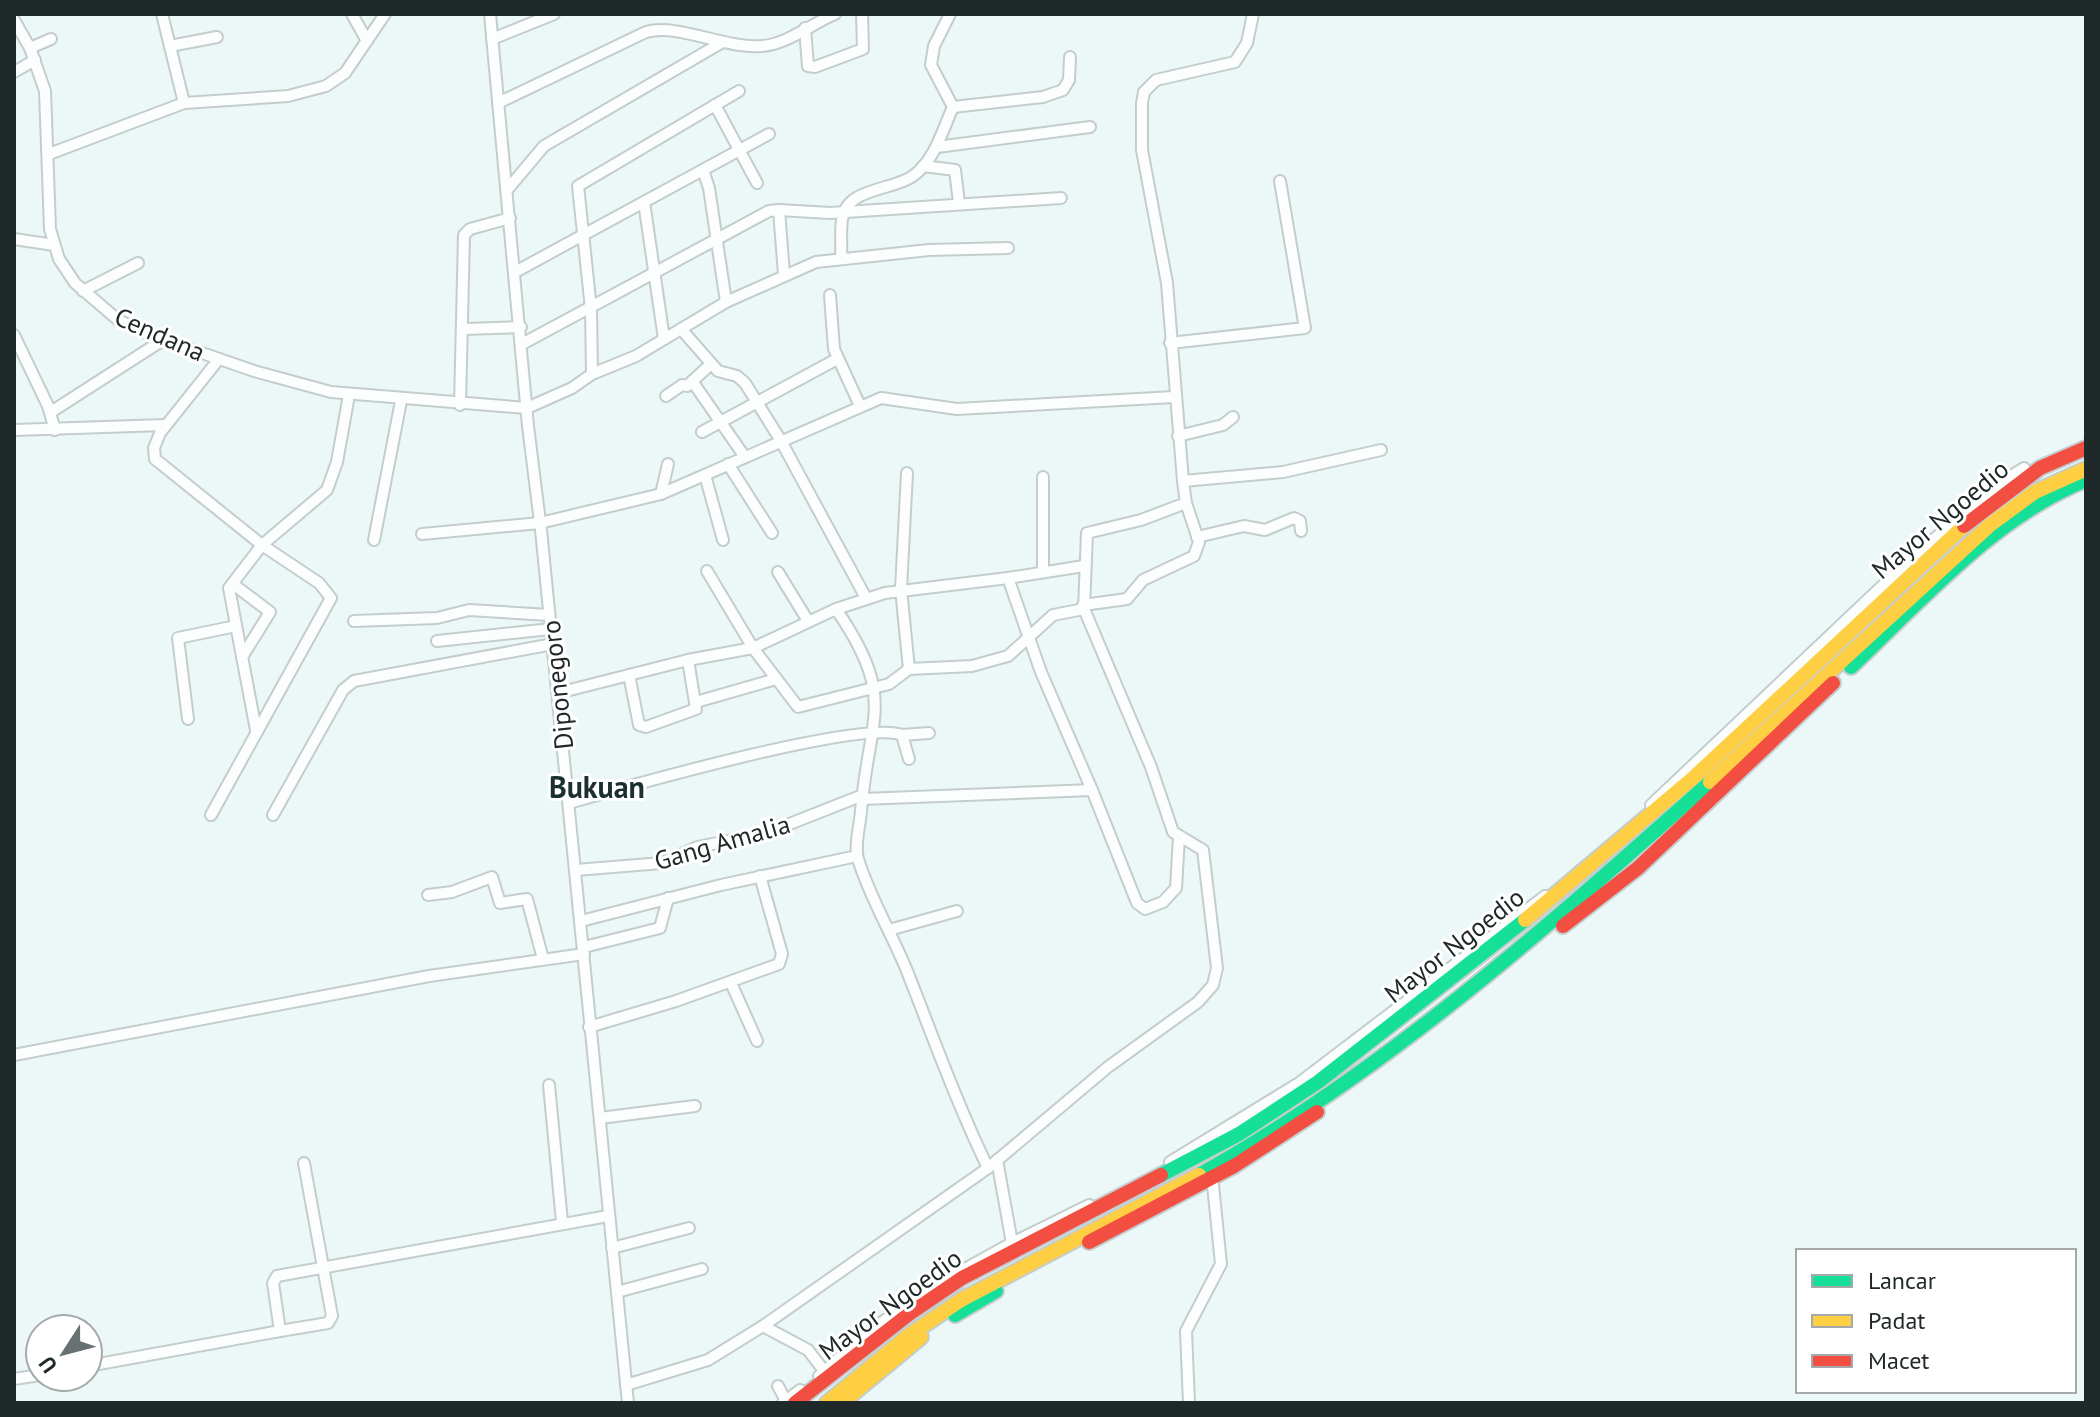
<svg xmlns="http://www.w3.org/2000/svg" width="2100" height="1417" font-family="'PT Sans',sans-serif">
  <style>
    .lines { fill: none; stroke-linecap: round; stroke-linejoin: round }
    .street-casing { stroke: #c3cdcd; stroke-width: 14 }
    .fast-casing { stroke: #c3cdcd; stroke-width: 18 }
    .slow-casing { stroke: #c3cdcd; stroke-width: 18 }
    .jam-casing { stroke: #c3cdcd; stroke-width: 18 }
    .street { stroke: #fcfefe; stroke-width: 10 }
    .fast { stroke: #16e098; stroke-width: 14 }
    .slow { stroke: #ffcf43; stroke-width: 14 }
    .jam { stroke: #f24e42; stroke-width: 14 }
    .labels { text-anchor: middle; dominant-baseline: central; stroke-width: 6; stroke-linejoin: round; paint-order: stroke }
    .street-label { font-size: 26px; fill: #202929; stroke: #fff }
    .quarter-label { font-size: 30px; font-weight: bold; fill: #1c3030; stroke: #fff }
  </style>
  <rect width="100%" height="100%" fill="#ecf8f8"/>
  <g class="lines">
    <defs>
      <g id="street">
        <polyline points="162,14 184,103"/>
        <polyline points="352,14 367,41"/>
        <polyline points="490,14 528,426 541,530 628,1403"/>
        <polyline points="950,14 934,46 931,65 953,107"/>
        <polyline points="1253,14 1247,43 1235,62 1156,80 1144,92 1142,103 1142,150 1167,283 1183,481 1283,472 1381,450"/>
        <polyline points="14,20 30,48 45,91 50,229 59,259 75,283 118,320 150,335 254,371 331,392 527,408 572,388 592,374 636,356 726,302 816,262 929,250 1008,248"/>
        <polyline points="805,28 808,66 815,67 863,49 862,14"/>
        <polyline points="492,39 554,14"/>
        <polyline points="170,46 217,37"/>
        <polyline points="30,48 51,39"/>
        <polyline points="14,72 35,60"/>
        <path d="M498 103 646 32C679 23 724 49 762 46 788 44 811 24 835 14"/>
        <polyline points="715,105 757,183"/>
        <polyline points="953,107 1043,97 1063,90 1069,80 1070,57"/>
        <polyline points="937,147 1090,127"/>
        <polyline points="49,154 184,103 288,96 326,86 345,73 385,14"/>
        <polyline points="923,166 955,170 959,203"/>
        <polyline points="703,170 709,188 726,302"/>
        <polyline points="507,190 544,146 721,43"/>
        <polyline points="644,202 664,339"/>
        <polyline points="779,210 830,213 1061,198"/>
        <polyline points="14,239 54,245"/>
        <path d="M841 257C842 245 840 232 842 220 846 187 892 191 913 176 935 160 942 131 953 107"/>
        <polyline points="515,272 769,134"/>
        <polyline points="83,291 138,263"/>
        <polyline points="830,295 834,349 860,406"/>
        <polyline points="464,329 521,327"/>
        <polyline points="681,329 718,371 737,376 745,383 781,441 866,598"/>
        <polyline points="14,335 48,406 55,430"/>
        <polyline points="1170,343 1305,328 1280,181"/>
        <polyline points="522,344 769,211 779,210 784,274"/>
        <polyline points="592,374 591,309 578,186 739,91"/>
        <polyline points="692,381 745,457"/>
        <polyline points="666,396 682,385 687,386 711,364"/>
        <polyline points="460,405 464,235 470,229 510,218"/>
        <polyline points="51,412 163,340"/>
        <polyline points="14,430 165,425"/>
        <polyline points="702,432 837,359"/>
        <polyline points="1178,436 1223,425 1233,417"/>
        <polyline points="728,464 772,533"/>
        <polyline points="907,473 901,589 909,669"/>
        <polyline points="705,475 723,540"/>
        <polyline points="661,494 668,464"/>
        <polyline points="422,534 540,523 661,494 881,398 957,409 1174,397"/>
        <polyline points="1197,537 1244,526 1265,530 1294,518 1300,521 1301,531"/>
        <polyline points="374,540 401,401"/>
        <polyline points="1084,566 1008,578 1041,672 1092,790"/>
        <polyline points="707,571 753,648 798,707 889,684 909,669 972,666 1008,656 1053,615 1084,609"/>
        <polyline points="778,572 808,621"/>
        <polyline points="1043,572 1043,477"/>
        <polyline points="233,584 270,612 242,657"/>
        <polyline points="1083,605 1127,599 1143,580 1194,556 1199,542 1186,503"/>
        <path d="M836 609C898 699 869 715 861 811 860 825 854 846 858 859 870 898 892 934 907 971 933 1037 957 1104 988 1168"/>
        <polyline points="354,621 437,618 469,610 549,615"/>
        <polyline points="437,641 551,629"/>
        <polyline points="629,675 639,725 646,727 696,709 688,660"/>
        <polyline points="558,693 688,660 753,648 836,609 885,593 1008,578"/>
        <polyline points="696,702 776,679"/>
        <polyline points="188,719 178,638 236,626"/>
        <polyline points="256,730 229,588 262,545 327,490 337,462 349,395"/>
        <polyline points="902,735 929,733"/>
        <polyline points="862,799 1092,790 1137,903 1145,909 1163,902 1176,888 1179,837"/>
        <path d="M569 803C622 788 862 719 902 735L909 759"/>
        <polyline points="1651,805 1915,555 2003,481 2024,468"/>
        <polyline points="211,815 331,598 319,583 262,545 155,459 154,448 160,433 219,359"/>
        <polyline points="273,815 343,690 354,681 553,644"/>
        <polyline points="576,870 662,863 697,847 764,834 863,795"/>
        <polyline points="428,895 452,892 492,877 500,903 527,899 543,959"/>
        <polyline points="581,921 721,885 857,856"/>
        <polyline points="889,930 957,911"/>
        <polyline points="584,947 660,928 668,898"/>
        <polyline points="731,983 757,1041"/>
        <polyline points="589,1027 676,1001 779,964 782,954 760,876"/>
        <polyline points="14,1055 429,976 584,954"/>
        <polyline points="549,1085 562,1222"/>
        <polyline points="600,1118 695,1106"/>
        <polyline points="1170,1162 1299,1083 1545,896"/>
        <polyline points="1012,1243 1089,1205"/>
        <polyline points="612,1248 689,1228"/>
        <polyline points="617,1292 702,1269"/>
        <polyline points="763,1326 808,1350 825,1372"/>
        <polyline points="280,1331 328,1323 332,1316 304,1163"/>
        <polyline points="88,1366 280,1331 273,1283 277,1276 608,1216"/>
        <polyline points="819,1376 872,1329 934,1286 1012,1243 997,1160"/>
        <polyline points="14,1379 40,1375"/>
        <polyline points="626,1385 708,1360 763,1326 988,1168 1108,1067 1198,1002 1213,985 1217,968 1203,850 1173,832 1151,767 1084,609 1087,533 1141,520 1186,503 1183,481"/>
        <polyline points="778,1386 786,1401"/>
        <polyline points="783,1403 800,1390"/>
        <polyline points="1189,1403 1186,1331 1221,1264 1212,1175"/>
      </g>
      <g id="fast">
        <path d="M1851 667C1922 600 1994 517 2086 480"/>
        <polyline points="1161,1175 1239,1134 1318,1082 1525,920"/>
        <path d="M1199 1175C1386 1071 1551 924 1710 782"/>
        <polyline points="955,1315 996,1291"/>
      </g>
      <g id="slow">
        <polyline points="1710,782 1990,525 2035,492 2086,469"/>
        <polyline points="1525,920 1693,778 1964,526"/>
        <polyline points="845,1400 921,1337"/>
        <polyline points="827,1403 908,1336 961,1300 1199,1175"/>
      </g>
      <g id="jam">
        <polyline points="1964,526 2040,468 2086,448"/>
        <polyline points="1563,926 1638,868 1833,683"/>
        <polyline points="1089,1242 1234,1166 1317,1112"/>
        <polyline points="795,1403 909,1314 962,1278 1161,1175"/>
      </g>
    </defs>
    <use href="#street" class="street-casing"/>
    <use href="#fast" class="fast-casing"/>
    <use href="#slow" class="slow-casing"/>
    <use href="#jam" class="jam-casing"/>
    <use href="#street" class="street"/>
    <use href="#fast" class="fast"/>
    <use href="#slow" class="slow"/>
    <use href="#jam" class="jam"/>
  </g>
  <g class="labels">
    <g class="street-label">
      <text transform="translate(160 334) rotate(24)">Cendana</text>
      <text transform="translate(1940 519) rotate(-40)">Mayor Ngoedio</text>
      <text transform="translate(557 685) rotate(-96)">Diponegoro</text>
      <text transform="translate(722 842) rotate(-16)">Gang Amalia</text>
      <text transform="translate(1454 945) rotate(-38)">Mayor Ngoedio</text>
      <text transform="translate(890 1304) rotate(-36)">Mayor Ngoedio</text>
    </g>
    <g class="quarter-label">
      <text x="597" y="786">Bukuan</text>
    </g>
  </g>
  <rect width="2100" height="1417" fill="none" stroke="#202929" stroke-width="32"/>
  <rect x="1796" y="1249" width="280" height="144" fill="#ffffff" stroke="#a6a9a9" stroke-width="2"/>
  <rect x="1812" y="1275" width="40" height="12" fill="#16e098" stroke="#a6a9a9" stroke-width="2"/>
  <text x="1868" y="1289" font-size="24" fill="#202929">Lancar</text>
  <rect x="1812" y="1315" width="40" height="12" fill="#ffcf43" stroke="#a6a9a9" stroke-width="2"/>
  <text x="1868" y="1329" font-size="24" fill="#202929">Padat</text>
  <rect x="1812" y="1355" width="40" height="12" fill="#f24e42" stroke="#a6a9a9" stroke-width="2"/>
  <text x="1868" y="1369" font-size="24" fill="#202929">Macet</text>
  <g transform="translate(64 1353) rotate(234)"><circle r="38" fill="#ffffff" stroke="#a6a9a9" stroke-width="2"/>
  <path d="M0-6L14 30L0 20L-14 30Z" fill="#677171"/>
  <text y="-12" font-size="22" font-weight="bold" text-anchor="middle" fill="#202929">U</text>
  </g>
</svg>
